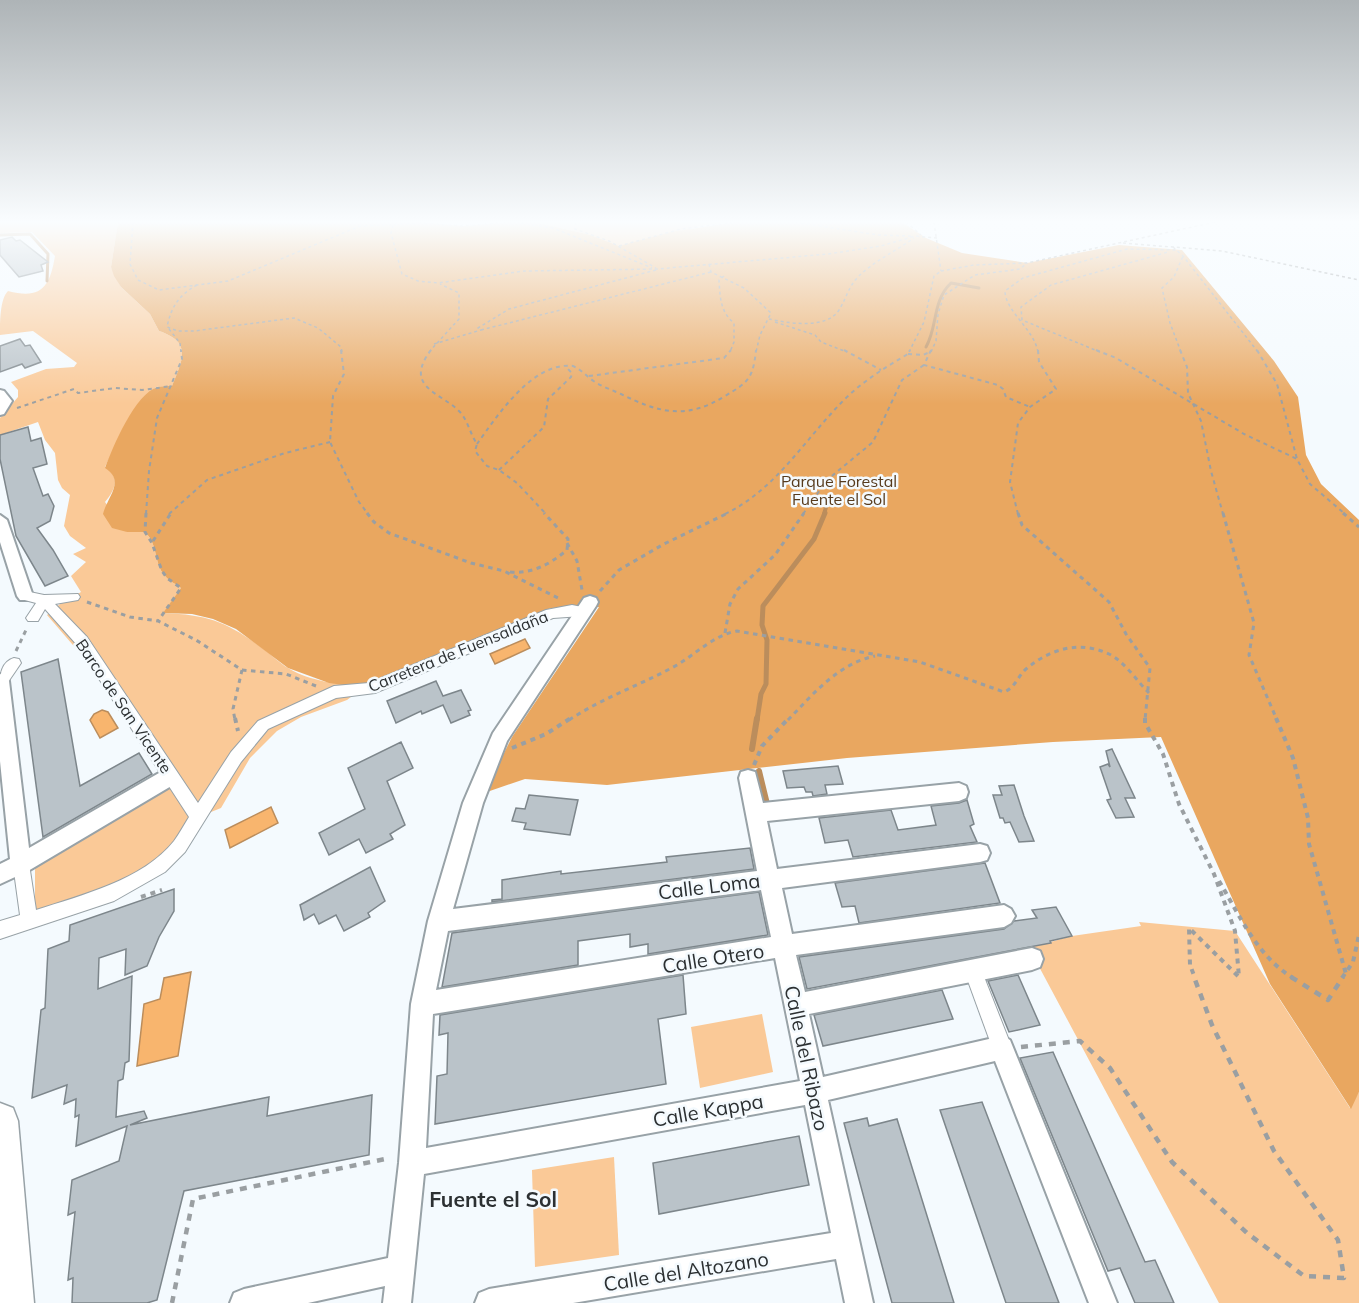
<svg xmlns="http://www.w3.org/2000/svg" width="1359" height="1303" font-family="Mulish,sans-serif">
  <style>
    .green { fill: #fac997 }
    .forest { fill: #e9a760 }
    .water { fill: #f8b56e; stroke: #bb8d5c; stroke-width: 1.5 }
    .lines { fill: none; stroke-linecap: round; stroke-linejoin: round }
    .stream-far3 { stroke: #bb8d5c; stroke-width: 3 }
    .stream-far2 { stroke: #bb8d5c; stroke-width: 4 }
    .stream-far1 { stroke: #bb8d5c; stroke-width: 5 }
    .stream { stroke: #bb8d5c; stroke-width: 6 }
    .building { fill: #bac3c9; stroke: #7d868b; stroke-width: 1.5 }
    .pedestrian-casing { stroke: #98a2a7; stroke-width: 2 }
    .minor-casing { stroke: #98a2a7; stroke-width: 4 }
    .secondary-casing { stroke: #98a2a7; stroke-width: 3 }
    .path-far4 { stroke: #9a9fa2; stroke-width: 1.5; stroke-dasharray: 3 3; stroke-linecap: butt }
    .path-far3 { stroke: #9a9fa2; stroke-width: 2; stroke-dasharray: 4 4; stroke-linecap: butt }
    .path-far2 { stroke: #9a9fa2; stroke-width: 3; stroke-dasharray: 4.5 4.5; stroke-linecap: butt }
    .path-far1 { stroke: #9a9fa2; stroke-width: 4; stroke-dasharray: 5 5; stroke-linecap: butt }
    .path { stroke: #9a9fa2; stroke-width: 4.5; stroke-dasharray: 7 7; stroke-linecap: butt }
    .pedestrian { fill: #fff; fill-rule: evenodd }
    .minor { fill: #fff; fill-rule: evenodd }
    .secondary { fill: #fff; fill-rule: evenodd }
    .labels { text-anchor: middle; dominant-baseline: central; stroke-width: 5; stroke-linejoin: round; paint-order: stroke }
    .park-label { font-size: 16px; fill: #573b1d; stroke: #f4fafe }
    .street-label { font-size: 16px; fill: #2c3032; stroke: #f4fafe }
    .near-street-label { font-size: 20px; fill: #2c3032; stroke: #f4fafe }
    .near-neighbourhood-label { font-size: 21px; font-weight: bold; fill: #2c3032; stroke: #f4fafe }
  </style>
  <rect width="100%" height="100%" fill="#f4fafe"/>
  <g class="green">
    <path d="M0 222H118L111 267 121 287 150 314 159 331C192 342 183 359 172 386L156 387 128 419 105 467C121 477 115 490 105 502L127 532H145C159 546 153 562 165 576 169 581 176 584 181 588L164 613C209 615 227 622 262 648 271 654 279 663 288 668 311 682 339 684 364 687L347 700 301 717 277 731 250 758 221 808 191 820 166 852 144 870 110 886 35 913V860L169 783 91 666 47 615 60 604 81 592 71 576 86 562 73 554 86 548 70 536 64 526 70 495 62 488 58 480 55 453 45 440 38 422 0 435V418L18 397V390L11 382 46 369 74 367 77 363 33 331 0 335C0 321 0 299 8 291 42 300 50 286 55 256L32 232 0 233Z"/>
    <polygon points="515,222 734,222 706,225 619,246 591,235 535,222"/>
    <polygon points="1139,922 1235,931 1350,1108 1359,1092 1359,1303 1219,1303 1029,948 1072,936 1141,926"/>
    <polygon points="762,1014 773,1072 700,1088 691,1027"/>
    <polygon points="614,1157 619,1255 535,1267 532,1170"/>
  </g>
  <path class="forest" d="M118 222H419L464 226 508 222H535L591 235 619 246 671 232 734 222H902L926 238 962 253 1027 263 1119 245 1182 250 1274 361 1298 397 1306 455 1321 484 1359 520V1092L1351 1109 1270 984 1161 737 1053 742 847 758 607 785 525 779 484 793 512 737 599 607 551 608 473 640 377 684 350 686 329 683 288 668 236 629 213 619 192 614 163 613 181 588C176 584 169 581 165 576 153 562 159 546 145 532H127L112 528 103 514C107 497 126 481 105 468 113 447 135 393 158 387 162 386 168 386 172 386 183 359 192 342 159 331L150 314 121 287 114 276 111 267Z"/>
  <g class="water">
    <polygon points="525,639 530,648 495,664 490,654"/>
    <polygon points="102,710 108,712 118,728 100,738 90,720 94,714"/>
    <polygon points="271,807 278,823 230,848 225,830"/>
    <polygon points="191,972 178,1056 137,1066 144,1004 160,999 164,978"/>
  </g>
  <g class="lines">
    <g class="stream-far3">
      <polyline points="0,235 30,234 48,254 47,281"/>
      <path d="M926 347C938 326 932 301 951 283L979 288"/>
    </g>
    <polyline class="stream-far2" points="824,514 829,497"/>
    <polyline class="stream-far1" points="757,720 761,694 766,684 767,640 762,625 763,606 814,539 825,513"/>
    <g class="stream">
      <polyline points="752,749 757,718"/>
      <polyline points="759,771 767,804"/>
    </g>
  </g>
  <g class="building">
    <polygon points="12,237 16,241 20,240 48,262 41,265 43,271 19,277 0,255 0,240"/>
    <polygon points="20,339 25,346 30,345 41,362 25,368 22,364 0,372 0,346"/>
    <polygon points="28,427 31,441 41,438 47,464 33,468 43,496 48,494 54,506 50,521 37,528 53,550 68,576 45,586 16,536 0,459 0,435"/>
    <polygon points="58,659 80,786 139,753 152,774 43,837 21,672"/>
    <polygon points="436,681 443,696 461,690 471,710 468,711 470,715 451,723 443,705 422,714 421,711 396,723 387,701"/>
    <polygon points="401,742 413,768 387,781 405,825 390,834 393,839 366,853 359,839 329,855 319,833 365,809 348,768"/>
    <polygon points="1112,749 1135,798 1125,798 1134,817 1116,818 1107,800 1111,799 1100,767 1108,764 1110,767 1106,751"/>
    <polygon points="838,766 843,784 825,785 827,794 813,796 812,792 806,792 804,787 787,788 783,771"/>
    <polygon points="1014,785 1024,816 1034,841 1019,842 1010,822 1005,823 1003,818 1000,818 993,795 1002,795 999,786"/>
    <polygon points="529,795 578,800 570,835 524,829 526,823 512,821 516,808 525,809"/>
    <polygon points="967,800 974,824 970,826 977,842 853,857 848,840 825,843 819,818 891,810 898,830 936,825 931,806 959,803"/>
    <polygon points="750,848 754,869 492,902 492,900 502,899 502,880 561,871 561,874 667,862 666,857"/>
    <polygon points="985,863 1000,903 859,923 855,906 842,907 835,883"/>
    <polygon points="370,867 385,901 368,913 370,917 344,931 336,915 319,924 314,914 304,920 300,905"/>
    <polygon points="174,889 174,911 159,937 147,966 125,975 126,949 99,958 98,989 132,976 129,1061 125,1063 123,1079 118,1081 116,1117 144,1111 147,1118 130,1125 269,1097 267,1116 372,1095 369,1155 184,1191 157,1300 147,1303 72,1303 73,1278 68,1280 75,1212 68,1215 72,1180 119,1161 127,1126 76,1146 79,1115 75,1117 76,1099 64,1104 67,1085 32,1098 41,1010 45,1008 48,949 69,941 70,925"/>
    <polygon points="759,892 768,935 648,954 648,944 630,947 630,934 578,941 578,965 442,987 452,933"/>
    <polygon points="1056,907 1072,936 1050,941 1051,943 807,989 799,957 1004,929 1014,921 1037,918 1032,910"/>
    <polygon points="683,975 686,1014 658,1019 666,1084 435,1124 437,1076 447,1074 448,1033 439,1035 440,1015"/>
    <polygon points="1018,975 1040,1025 1009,1032 988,981"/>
    <polygon points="942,990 953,1019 823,1046 814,1015"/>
    <polygon points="1053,1052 1145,1262 1155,1260 1174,1303 1135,1303 1120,1268 1108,1271 1020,1058"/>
    <polygon points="982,1102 1059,1303 1006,1303 940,1110"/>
    <polygon points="867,1118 869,1126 897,1119 954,1303 892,1303 844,1123"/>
    <polygon points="799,1136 809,1185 659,1214 653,1163"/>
  </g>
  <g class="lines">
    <defs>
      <g id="pedestrian">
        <path d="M25 591 44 595 78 594 80 597 78 600 55 604 87 637 198 803 231 752 258 721 334 686 369 683 546 610 572 605 587 608 588 611 582 616 553 618 375 693 336 698 268 729 241 762 185 852 165 872 114 901 0 939V921L20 915 13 864 15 858 21 856 27 858 29 864 36 910C82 895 143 880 174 841 179 834 184 825 189 817L77 645 45 609 38 621H28L26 618 36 603 21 599 19 596 21 593Z"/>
        <path d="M14 658 19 659 21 663 6 685 0 686C0 675 1 662 14 658Z"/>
        <polygon points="973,961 979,964 1012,1048 1009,1055 1002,1058 995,1055 964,970 967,964"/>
      </g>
      <g id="minor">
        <polygon points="0,390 4,391 12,401 4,414 0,415"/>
        <polygon points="0,515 7,520 33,596 30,600 20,600 17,596 0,542"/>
        <path d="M590 596 596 598 598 602 596 606 507 741 483 803 453 909 757 871 739 778 741 772 748 770 755 772 763 803 959 783 966 786 968 792 966 798 959 801 767 821 777 869 980 844 987 846 990 853 987 860 980 862 782 888 792 934 1004 905 1011 909 1015 916 1011 923 1004 927 796 955 805 992 1032 948 1040 951 1043 959 1040 967 1032 970 809 1014 823 1077 1002 1036 1010 1040 1117 1303H1089L995 1061 828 1100 873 1303H845L836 1259 573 1303H475L479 1293 489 1289 831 1233 805 1105 424 1174 411 1303H383L385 1286 308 1303H230L234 1293 244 1289 388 1258 399 1163 411 1004 428 921 463 803 493 733 584 598ZM761 890 771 937 436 990 448 931ZM775 958 800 1081 426 1148 433 1014Z"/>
        <polygon points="0,674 6,676 9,681 29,848 159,773 166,771 173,773 175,779 173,785 28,871 0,884 0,864 10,859 0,761"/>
      </g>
      <polygon id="secondary" points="0,1103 13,1108 18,1121 34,1303 0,1303"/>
    </defs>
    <use href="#pedestrian" class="pedestrian-casing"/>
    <use href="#minor" class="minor-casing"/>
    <use href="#secondary" class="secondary-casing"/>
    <g class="path-far4">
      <polyline points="133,222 130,264 138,280 159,290 228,281 360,226 421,223 464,226 508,222"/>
      <polyline points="515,222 553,228 652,268"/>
      <polyline points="576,222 575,229 609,241 656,268"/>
      <polyline points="795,222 878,235 911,236"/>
      <polyline points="906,222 921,235"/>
      <polyline points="934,222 941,271"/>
      <polyline points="393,225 391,233 402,274 418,281 438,283 524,271 657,269 828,254 881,246 915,236 937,238"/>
      <polyline points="1123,243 1222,251 1359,280"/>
      <polyline points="619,246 681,229 738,222"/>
      <polyline points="1173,247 1183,256 1258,352"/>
      <polyline points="709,264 711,272 744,288 771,313 760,335 756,352"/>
      <polyline points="656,270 509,309 478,328 481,330 711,272"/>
      <polyline points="941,271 974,265 1027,263 1215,222"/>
      <path d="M724 276 719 280C720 296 720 312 734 323V342L730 352"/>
      <path d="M197 285C179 295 171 307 167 327L178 331H194L294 318 318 328 341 347 342 352"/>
      <path d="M769 319C788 323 826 330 839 310 846 299 848 288 857 278 872 262 896 251 914 238"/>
      <polyline points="775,322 815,335 821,342 847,352"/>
      <polyline points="169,329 180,343 181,352"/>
      <polyline points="434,344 481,330"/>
      <polyline points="429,352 459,319 459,293 440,284"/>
      <polyline points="909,352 924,322 934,276 941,271"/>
      <polyline points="931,352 936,341 938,314 944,295 975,275 1020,269 1027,263"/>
      <path d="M1038 352C1034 329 1005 311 1005 291L1023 278 1127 249 1178 250"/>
      <polyline points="1100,352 1022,320 1021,307 1051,285 1168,252"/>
      <polyline points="1181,352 1170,323 1162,288 1174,277 1183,256"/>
    </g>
    <g class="path-far3">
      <polyline points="341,350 344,374 333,396 330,442 359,502 368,514"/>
      <path d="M431 350C403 387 440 392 459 411 468 420 470 434 477 444L475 451 487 466 499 470 517 483 546 514"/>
      <polyline points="844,350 881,370"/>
      <polyline points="931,350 924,365 998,385 1003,389 1006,397 1030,407"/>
      <polyline points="1096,350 1116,358 1244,434 1297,459"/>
      <polyline points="1180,350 1187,367 1188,393 1201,421 1211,471 1223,514"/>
      <polyline points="1257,350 1277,384 1297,459 1310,484 1345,514"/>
      <polyline points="908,354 923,355 930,352"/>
      <polyline points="589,376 724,358 731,350"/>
      <polyline points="17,408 74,389 78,393 115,388 142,390 172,386"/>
      <path d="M477 444C497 416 533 361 573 366 582 370 587 377 595 382 603 387 612 390 621 394 659 413 687 420 725 396 749 382 753 378 756 350"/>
      <polyline points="499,470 544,427 548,399 571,377 572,373 566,367"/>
      <polyline points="146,514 149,471 157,418 182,359 181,350"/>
      <polyline points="169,514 207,480 285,453 330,442"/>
      <path d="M725 514C775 490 803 442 841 403 860 383 884 368 908 354L910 350"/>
      <polyline points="803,514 827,480 873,442 902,380 924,365"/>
      <polyline points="1018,514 1010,482 1018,423 1030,407 1056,389 1039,362 1038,350"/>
    </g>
    <g class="path-far2">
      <polyline points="146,513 145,532 152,543 162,571 167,578 181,588 158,621"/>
      <polyline points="367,513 374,522 389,533 471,563 504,571 558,598"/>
      <polyline points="1018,513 1022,525 1109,602 1126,634 1150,668 1145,720"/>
      <polyline points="1223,513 1254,623 1249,655 1277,720"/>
      <polyline points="1343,513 1359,527"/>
      <polyline points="153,541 171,513"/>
      <polyline points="567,543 577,561 582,590"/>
      <path d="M510 572C533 574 550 564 567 550L568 539 544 513"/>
      <polyline points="600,591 619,570 664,544 728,513"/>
      <polyline points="87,602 130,617 158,621 196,640 242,670 233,709 235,720"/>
      <polyline points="725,633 730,604 738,589 775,555 804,513"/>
      <polyline points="16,651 27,628"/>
      <polyline points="242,670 286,674 316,686"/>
      <path d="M569 720C604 697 641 685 677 665 697 653 714 635 737 631L920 662 1004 692C1015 688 1018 676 1026 669 1050 649 1079 640 1109 654 1124 661 1137 681 1149 693"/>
      <path d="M788 720C814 693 838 664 875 656"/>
    </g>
    <g class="path-far1">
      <polyline points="235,718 238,731"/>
      <polyline points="1145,718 1145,723 1163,754 1179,804 1214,874 1235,931 1239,977 1189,928 1190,965 1195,978"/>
      <polyline points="1276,718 1293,758 1308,818 1309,844 1346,974"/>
      <polyline points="512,748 546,734 571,718"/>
      <polyline points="754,765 762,746 789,718"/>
      <path d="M1219 881C1240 916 1257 956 1293 978"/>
      <polyline points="141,897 162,890"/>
      <polyline points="1342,978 1353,962 1359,935"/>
    </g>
    <g class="path">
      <polyline points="1291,977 1328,1000 1343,977"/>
      <polyline points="1021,1047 1080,1041 1110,1068 1172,1162 1247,1233 1304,1276 1344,1278 1338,1240 1274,1151 1212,1025 1194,977"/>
      <polyline points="172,1303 193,1199 390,1158"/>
    </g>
    <use href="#pedestrian" class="pedestrian"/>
    <use href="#minor" class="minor"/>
    <use href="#secondary" class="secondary"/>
  </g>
  <linearGradient id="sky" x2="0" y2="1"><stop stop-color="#aeb4b7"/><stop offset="0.55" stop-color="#fafdff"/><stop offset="1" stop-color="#fafdff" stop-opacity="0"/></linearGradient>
  <rect width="1359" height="404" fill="url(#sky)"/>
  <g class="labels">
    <g class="park-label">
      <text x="839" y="481">Parque Forestal<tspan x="839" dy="18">Fuente el Sol</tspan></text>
    </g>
    <g class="street-label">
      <text transform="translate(458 651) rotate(-22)">Carretera de Fuensaldaña</text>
      <text transform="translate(124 706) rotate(56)">Barco de San Vicente</text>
    </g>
    <g class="near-street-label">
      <text transform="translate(709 886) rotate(-7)">Calle Loma</text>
      <text transform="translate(713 958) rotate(-9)">Calle Otero</text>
      <text transform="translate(807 1058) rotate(78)">Calle del Ribazo</text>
      <text transform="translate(708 1110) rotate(-10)">Calle Kappa</text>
      <text transform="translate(686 1271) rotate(-9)">Calle del Altozano</text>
    </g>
    <g class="near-neighbourhood-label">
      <text x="493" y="1199">Fuente el Sol</text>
    </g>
  </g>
</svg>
